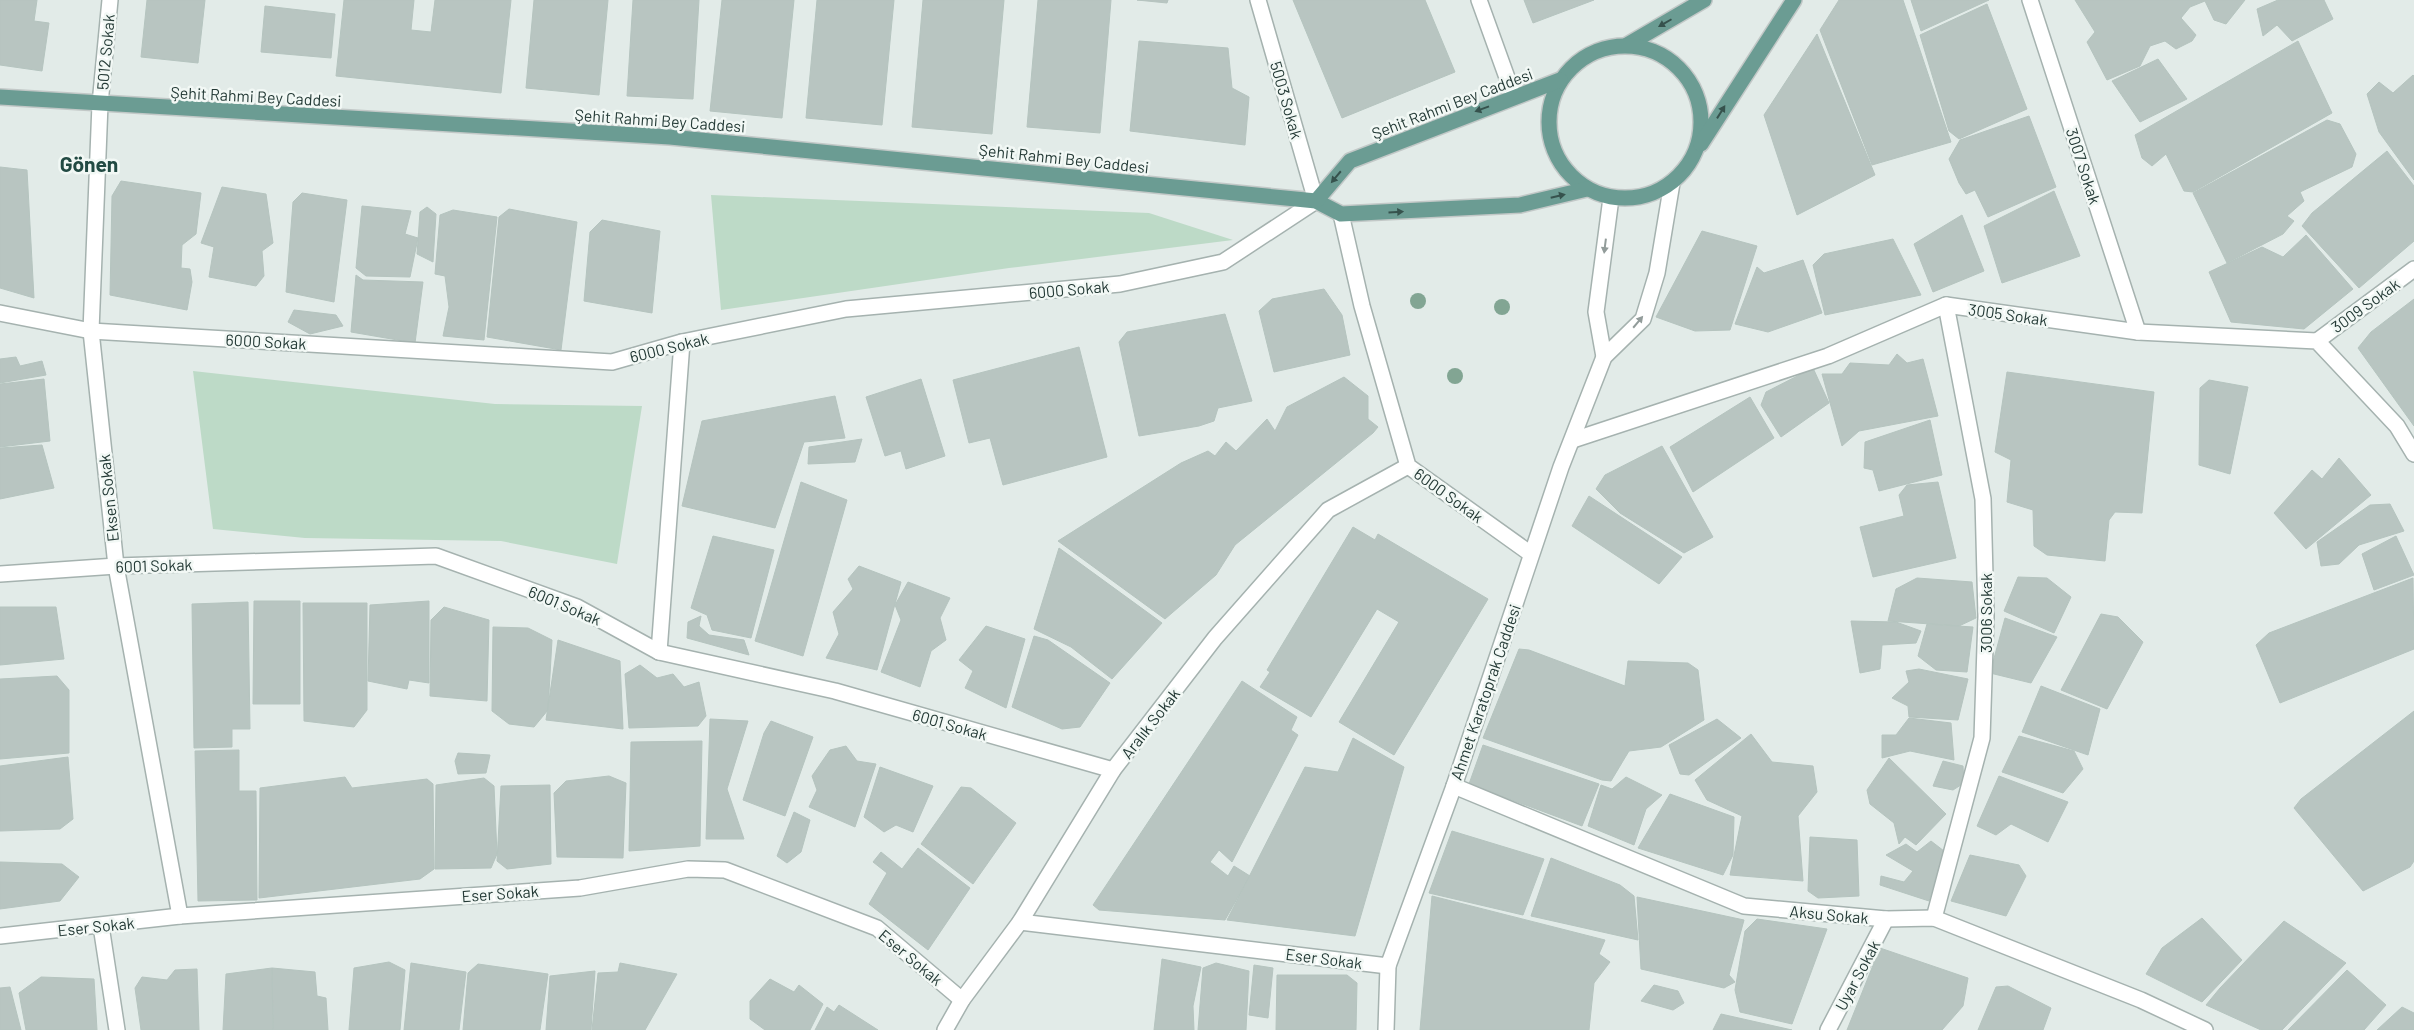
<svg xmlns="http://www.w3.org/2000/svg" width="2414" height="1030" font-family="Barlow,sans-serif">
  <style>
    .green { fill: #bddac7 }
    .building { fill: #b8c5c1; stroke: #b5c4bf }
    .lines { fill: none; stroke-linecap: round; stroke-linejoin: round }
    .minor-casing { stroke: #a5b2af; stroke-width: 18 }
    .major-casing { stroke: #c2c8c7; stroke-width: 18 }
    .minor { stroke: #fff; stroke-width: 15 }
    .major { stroke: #6b9c93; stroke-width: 15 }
    .tree { fill: #82a593 }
    .oneway { fill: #36524d }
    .oneway2 { fill: #929c9a }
    .labels { text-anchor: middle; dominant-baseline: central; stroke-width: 5; stroke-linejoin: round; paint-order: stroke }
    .street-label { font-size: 16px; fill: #243a36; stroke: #f2f8f5 }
    .district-label { font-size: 21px; font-weight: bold; fill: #224a43; stroke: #f2f8f5 }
  </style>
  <rect width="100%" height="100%" fill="#e2ebe8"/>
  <g class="green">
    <polygon points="711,195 1149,213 1233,240 1009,268 721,310"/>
    <polygon points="193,371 495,404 642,406 617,564 501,541 305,538 213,529"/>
  </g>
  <g class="building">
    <polygon points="0,0 37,0 34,21 49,23 42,71 0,65"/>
    <polygon points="147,0 205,0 198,63 141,57"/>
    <polygon points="344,0 414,0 411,30 431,32 435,0 511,0 501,93 336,76"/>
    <polygon points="534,0 608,0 599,95 526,88"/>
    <polygon points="633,0 699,0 693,99 627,96"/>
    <polygon points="722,0 794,0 782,118 710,111"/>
    <polygon points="817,0 894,0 882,125 806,118"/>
    <polygon points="923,0 1004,0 992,134 912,127"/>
    <polygon points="1038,0 1111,0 1100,133 1027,127"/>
    <polygon points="1137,0 1168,0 1167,3"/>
    <polygon points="1293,0 1425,0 1455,72 1342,118"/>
    <polygon points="1524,0 1594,0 1533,23"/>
    <polygon points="1839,0 1903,0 1951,142 1872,165 1820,30"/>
    <polygon points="1911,0 1989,0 1921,31"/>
    <polygon points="2075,0 2245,0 2226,24 2214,20 2205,1 2190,7 2181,18 2196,35 2192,41 2176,49 2165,41 2150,46 2140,66 2107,80 2087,42 2095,32"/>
    <polygon points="2278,0 2324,0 2333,19 2292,41 2277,25 2263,36 2257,9"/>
    <polygon points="1987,4 2027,109 1959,139 1949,131 1920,35"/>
    <polygon points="265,6 335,14 331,58 261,52"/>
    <polygon points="1817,34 1875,175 1797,215 1764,115"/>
    <polygon points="1139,41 1228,48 1232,88 1249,97 1245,145 1130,131"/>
    <polygon points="2298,41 2332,113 2193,192 2184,191 2166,154 2152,166 2142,158 2135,135"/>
    <polygon points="2158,59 2187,99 2140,122 2112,81"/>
    <polygon points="2413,75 2414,76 2414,180 2379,132 2367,94 2379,82 2393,93"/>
    <polygon points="2029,116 2056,187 1988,217 1975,190 1966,194 1959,183 1949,159 1960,140"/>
    <polygon points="2327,120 2340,124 2356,154 2352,167 2300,192 2304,201 2287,216 2294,221 2283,234 2227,263 2193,193"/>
    <polygon points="2387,151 2414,186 2414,241 2359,288 2302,226 2312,213"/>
    <polygon points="0,167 27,170 34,298 0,288"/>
    <polygon points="121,181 201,193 196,234 182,245 181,268 190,269 192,282 187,310 110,295 112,196"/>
    <polygon points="222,187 266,194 273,243 262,251 264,276 256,286 209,277 214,247 201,243"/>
    <polygon points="2054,191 2080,256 2002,283 1984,226"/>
    <polygon points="302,193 347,200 334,302 286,292 293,202"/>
    <polygon points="362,206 411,211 405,234 418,238 410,277 366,276 356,268"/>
    <polygon points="427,207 436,214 433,262 417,254 420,212"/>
    <polygon points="509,209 577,222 561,350 487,337 499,217"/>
    <polygon points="453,210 497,217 484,340 443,336 449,307 445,276 435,274 440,215"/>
    <polygon points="1962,215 1984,271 1933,292 1914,244"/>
    <polygon points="602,220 660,231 652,313 584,301 590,232"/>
    <polygon points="1702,231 1757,246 1730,330 1695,331 1656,317"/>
    <polygon points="2306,235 2353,289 2304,329 2231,322 2209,272 2262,247 2283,257"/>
    <polygon points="1893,239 1921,295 1825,315 1813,265 1824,254"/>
    <polygon points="1803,260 1822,313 1768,332 1735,324 1757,267 1764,273"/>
    <polygon points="356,275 363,280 423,282 415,343 351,332"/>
    <polygon points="1324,289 1342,315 1350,355 1274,372 1259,311 1272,299"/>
    <polygon points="2414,299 2414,426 2358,348 2371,332"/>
    <polygon points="294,310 336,315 343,326 310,334 288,322"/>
    <polygon points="1225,314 1252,401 1218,408 1214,421 1199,426 1139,436 1119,342 1127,332"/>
    <polygon points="1079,347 1107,457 1003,485 990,438 969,443 953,380"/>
    <polygon points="1897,354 1907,363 1923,359 1938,416 1859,431 1842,446 1822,374 1842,374 1850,363 1889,365"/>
    <polygon points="16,357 20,366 42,361 46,375 0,383 0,359"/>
    <polygon points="1813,368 1829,403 1781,437 1761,405 1766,392"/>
    <polygon points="2007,372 2154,392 2142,513 2115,512 2109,520 2105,561 2047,555 2034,546 2033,510 2007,502 2011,460 1995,452"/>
    <polygon points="1344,377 1368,396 1368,419 1378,427 1373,433 1235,545 1216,575 1165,619 1058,541 1181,463 1208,451 1215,456 1226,442 1236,451 1267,419 1275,431 1287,407"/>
    <polygon points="44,379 50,441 0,447 0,384"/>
    <polygon points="921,379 945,456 906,469 901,451 885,456 866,397"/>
    <polygon points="2209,380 2248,387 2230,474 2199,465 2200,388"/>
    <polygon points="835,396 845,438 804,442 775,528 682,506 702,421"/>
    <polygon points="1750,397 1774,438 1693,492 1670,447"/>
    <polygon points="1930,420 1942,475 1879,491 1873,470 1864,468 1865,442"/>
    <polygon points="862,439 855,462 808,464 809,447"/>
    <polygon points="42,445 54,488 0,499 0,448"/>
    <polygon points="1662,446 1713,537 1684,553 1620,513 1596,489 1605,475"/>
    <polygon points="2339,458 2371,495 2306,549 2274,513 2312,470 2322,479"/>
    <polygon points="801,482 847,500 803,656 755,641"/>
    <polygon points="1938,482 1956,558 1873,577 1860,527 1904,516 1899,495 1907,485"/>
    <polygon points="1589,496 1682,557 1659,584 1572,526"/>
    <polygon points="2390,504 2404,531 2359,545 2339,564 2321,566 2317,542 2370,505"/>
    <polygon points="1353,527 1375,540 1378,534 1488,599 1394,755 1339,722 1399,622 1377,609 1311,717 1260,687 1270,672 1267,670"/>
    <polygon points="713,536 774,550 751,638 712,630 707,615 691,608"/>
    <polygon points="2396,536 2414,575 2374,590 2362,554"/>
    <polygon points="1059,548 1162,623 1112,679 1071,647 1034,629"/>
    <polygon points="859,566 901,582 877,670 826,658 839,634 833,612 853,589 848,579"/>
    <polygon points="2018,577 2047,578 2071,597 2054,633 2004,611"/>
    <polygon points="1917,578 1972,582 1976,618 1959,626 1888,621 1896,589"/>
    <polygon points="2413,578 2414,649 2280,703 2256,645 2269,633"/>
    <polygon points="908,582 950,598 940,618 946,640 931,651 920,687 881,672 901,620 895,605"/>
    <polygon points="254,601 300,601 300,704 253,704"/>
    <polygon points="429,601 429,683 409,680 407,689 368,681 370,605"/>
    <polygon points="248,602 250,729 232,729 232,747 194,748 192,604"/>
    <polygon points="303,603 367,603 367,710 354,727 304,721"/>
    <polygon points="0,607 56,607 64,659 0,665"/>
    <polygon points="444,607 489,620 487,701 430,696 431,620"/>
    <polygon points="2101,614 2118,617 2143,642 2107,709 2061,690"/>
    <polygon points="701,616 699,626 709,635 744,640 749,655 687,638 688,622"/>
    <polygon points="2005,618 2057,637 2031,683 1990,673"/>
    <polygon points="1851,621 1896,622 1921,631 1916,643 1882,645 1880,669 1860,673"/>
    <polygon points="1927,624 1973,627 1967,672 1936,670 1918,656"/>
    <polygon points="986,626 1025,639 1006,708 965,688 973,671 959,660"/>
    <polygon points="493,627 528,628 552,640 548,710 534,727 509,724 492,711"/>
    <polygon points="1034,636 1048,640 1110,683 1080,727 1062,729 1012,707"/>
    <polygon points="558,640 620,661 623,729 546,720"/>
    <polygon points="1519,649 1529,650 1625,686 1628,661 1688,663 1698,670 1704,720 1661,747 1629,751 1611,781 1602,780 1483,738"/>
    <polygon points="640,665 657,678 673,674 684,687 699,682 706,716 698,726 629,728 625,674"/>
    <polygon points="1919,669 1968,679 1958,720 1909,717 1908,706 1892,698 1909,682 1906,671"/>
    <polygon points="57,676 69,690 69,753 0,759 0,679"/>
    <polygon points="1242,681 1297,717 1291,730 1298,735 1232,862 1219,850 1210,862 1228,876 1234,866 1250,876 1225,920 1099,910 1093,905"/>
    <polygon points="2041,686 2100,709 2088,755 2022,732"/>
    <polygon points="2414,711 2414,861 2410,867 2363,891 2294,808 2301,799"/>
    <polygon points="1909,718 1951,723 1954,760 1910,751 1882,758 1882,735 1896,735"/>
    <polygon points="710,719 748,721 727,789 744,839 706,839"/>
    <polygon points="1717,719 1741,738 1689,775 1680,774 1669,745"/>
    <polygon points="771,721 813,737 785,816 743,800 764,733"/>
    <polygon points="1751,734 1772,762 1813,766 1817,792 1798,816 1803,881 1730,875 1742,816 1707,800 1695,780"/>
    <polygon points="2019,736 2074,751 2083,769 2063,793 2002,772"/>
    <polygon points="1353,738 1404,767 1355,936 1227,920 1305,767 1338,772"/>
    <polygon points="702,741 700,846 629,851 631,742"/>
    <polygon points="1483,745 1599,784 1582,826 1469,784"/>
    <polygon points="846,746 857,761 876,764 855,827 809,807 817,790 812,776 830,750"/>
    <polygon points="239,750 239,791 256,791 257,900 198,901 195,751"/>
    <polygon points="458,753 490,755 486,773 458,774 455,761"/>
    <polygon points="68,757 73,819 60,829 0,831 0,766"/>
    <polygon points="1889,758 1946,814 1916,845 1905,837 1899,844 1894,823 1870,804 1867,790"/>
    <polygon points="1943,761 1963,766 1964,783 1953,790 1933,786"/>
    <polygon points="880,767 933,786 913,832 896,825 884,832 864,817"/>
    <polygon points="609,776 626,783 623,858 557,857 554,793 566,781"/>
    <polygon points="1999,776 2068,802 2048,842 2011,824 1996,835 1977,826"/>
    <polygon points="345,777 352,788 427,779 433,784 434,869 420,879 259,898 260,788"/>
    <polygon points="1626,777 1662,795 1646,809 1634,845 1588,826 1601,785 1612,789"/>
    <polygon points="484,778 494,786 497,854 491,868 435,869 436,785"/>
    <polygon points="550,785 551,864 507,869 497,861 501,786"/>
    <polygon points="961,787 971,788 1016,823 973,884 921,844"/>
    <polygon points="1670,794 1734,817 1733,855 1723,875 1638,848"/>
    <polygon points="794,812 810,820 801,852 787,863 777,856"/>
    <polygon points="1452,831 1544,859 1523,915 1429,893"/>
    <polygon points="1810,837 1857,840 1859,896 1818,898 1808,891"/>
    <polygon points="1931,841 1944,851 1929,901 1880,885 1881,876 1904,882 1913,871 1886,855 1906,844 1917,852"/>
    <polygon points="918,848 970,888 928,950 869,904 887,873 873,862 881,852 902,869"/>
    <polygon points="1970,855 2019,865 2026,876 2006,916 1951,901"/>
    <polygon points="1551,858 1620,885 1634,896 1638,940 1531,916"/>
    <polygon points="0,862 62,864 79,877 60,901 0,909"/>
    <polygon points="1432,896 1605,940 1599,954 1610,962 1594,983 1589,1030 1420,1030"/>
    <polygon points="1637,897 1744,920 1729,975 1735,982 1724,988 1641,969"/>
    <polygon points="2202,918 2242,960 2202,1002 2146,974 2162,948"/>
    <polygon points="1757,919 1827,929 1792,1024 1740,1012 1735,990 1745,931"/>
    <polygon points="2284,921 2346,963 2282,1030 2261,1030 2206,1005 2220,988"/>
    <polygon points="1880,948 1968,978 1963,1006 1942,1030 1847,1030"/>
    <polygon points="1162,959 1201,967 1193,1006 1194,1030 1154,1030"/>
    <polygon points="389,962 405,970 400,1030 349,1030 354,968"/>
    <polygon points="411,963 466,972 459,1030 404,1030"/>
    <polygon points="620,963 677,974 645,1030 592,1030 598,973 618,972"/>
    <polygon points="1216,963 1249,971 1246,1030 1198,1030 1203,968"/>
    <polygon points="478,964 548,974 540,1030 463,1030 468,973"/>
    <polygon points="1254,965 1273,968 1268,1018 1249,1015"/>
    <polygon points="272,968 315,972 317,996 326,998 328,1030 273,1030"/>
    <polygon points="272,968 273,1030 223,1030 226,974"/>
    <polygon points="197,969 199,1030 141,1030 135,988 142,977 167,980 175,970"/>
    <polygon points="2347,970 2386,1005 2364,1030 2288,1030"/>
    <polygon points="595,971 591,1030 546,1030 550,976"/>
    <polygon points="1277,975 1347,975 1357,983 1356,1030 1276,1030"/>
    <polygon points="41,977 94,979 97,1030 26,1030 19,993"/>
    <polygon points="770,979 794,992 799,985 823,1004 810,1030 765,1030 750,1019 750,1001"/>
    <polygon points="1654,985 1678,991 1684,1003 1673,1010 1641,1001"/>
    <polygon points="2008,986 2051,1008 2043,1030 1978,1030 1996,987"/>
    <polygon points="10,987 21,1030 0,1030 0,988"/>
    <polygon points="839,1005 878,1030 815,1030 827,1007 834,1012"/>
    <polygon points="2402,1007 2414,1013 2414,1030 2377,1030"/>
    <polygon points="1721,1014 1792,1030 1713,1030"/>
  </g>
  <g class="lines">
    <defs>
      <g id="minor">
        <polyline points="110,0 100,104 91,331 116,566 180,916"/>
        <polyline points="1479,0 1514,97"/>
        <polyline points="2030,0 2138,332"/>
        <polyline points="1341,214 1362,306 1408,466 1531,554"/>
        <polyline points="0,313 91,331 612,362 682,342 846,309 1120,284 1223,262 1316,201 1258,0"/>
        <polyline points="2317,341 2414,269"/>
        <polyline points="1604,357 1596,312 1611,198"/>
        <polyline points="1573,440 1828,356 1946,305 2138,332 2317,341 2397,426 2414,454"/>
        <polyline points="0,574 116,566 436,556 577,607 659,652 835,691 1113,770"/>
        <polyline points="659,652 682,342"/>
        <polyline points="1454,786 1744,906 1886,919 1934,918 2141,1000 2205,1030"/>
        <polyline points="1934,918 1982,738 1986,616 1983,499 1946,305"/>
        <polyline points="1020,922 1388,966"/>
        <polyline points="101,926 117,1030"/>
        <polyline points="0,936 180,916 580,888 688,869 725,870 877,928 962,1000"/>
        <polyline points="945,1030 962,1000 1020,922 1113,770 1215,638 1328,510 1408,466"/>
        <polyline points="1386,1030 1388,966 1454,786 1561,467 1604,357 1643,319 1657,273 1672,183"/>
        <polyline points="1828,1030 1886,919"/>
      </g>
      <g id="major">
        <polyline points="1627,45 1704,0"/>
        <circle cx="1625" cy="122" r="76"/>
        <polyline points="0,97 670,137 1316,201 1341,214 1520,205 1587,189"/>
        <polyline points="1701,144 1794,0"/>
        <polyline points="1316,201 1350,161 1560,80"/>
      </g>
    </defs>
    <use href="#minor" class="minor-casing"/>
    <use href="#major" class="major-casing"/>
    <use href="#minor" class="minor"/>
    <use href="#major" class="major"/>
  </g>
  <g class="tree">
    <circle cx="1418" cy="301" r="8"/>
    <circle cx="1502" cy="307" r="8"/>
    <circle cx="1455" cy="376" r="8"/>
  </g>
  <defs><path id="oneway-solid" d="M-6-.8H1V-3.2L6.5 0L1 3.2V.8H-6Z" transform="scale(1.25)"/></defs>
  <g class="oneway">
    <use href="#oneway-solid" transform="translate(1665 23) rotate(150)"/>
    <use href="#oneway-solid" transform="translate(1482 109) rotate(160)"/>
    <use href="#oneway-solid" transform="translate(1721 112) rotate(-58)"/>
    <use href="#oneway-solid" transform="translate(1336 177) rotate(130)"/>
    <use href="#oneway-solid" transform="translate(1558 196) rotate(-13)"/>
    <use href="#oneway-solid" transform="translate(1396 212) rotate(-3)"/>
  </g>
  <g class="oneway2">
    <use href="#oneway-solid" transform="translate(1605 246) rotate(97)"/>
    <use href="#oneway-solid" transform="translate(1638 322) rotate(-50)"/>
  </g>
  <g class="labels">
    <g class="street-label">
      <text transform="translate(105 52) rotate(-85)">5012 Sokak</text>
      <text transform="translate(256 96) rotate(3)">Şehit Rahmi Bey Caddesi</text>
      <text transform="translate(1287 100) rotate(74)">5003 Sokak</text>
      <text transform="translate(1452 103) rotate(-21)">Şehit Rahmi Bey Caddesi</text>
      <text transform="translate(660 120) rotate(4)">Şehit Rahmi Bey Caddesi</text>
      <text transform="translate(1064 158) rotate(6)">Şehit Rahmi Bey Caddesi</text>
      <text transform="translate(2084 166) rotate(72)">3007 Sokak</text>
      <text transform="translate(1069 289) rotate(-5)">6000 Sokak</text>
      <text transform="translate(2365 305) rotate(-36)">3009 Sokak</text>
      <text transform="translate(2008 314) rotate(8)">3005 Sokak</text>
      <text transform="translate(266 341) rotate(3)">6000 Sokak</text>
      <text transform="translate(669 347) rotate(-14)">6000 Sokak</text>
      <text transform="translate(1449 495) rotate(36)">6000 Sokak</text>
      <text transform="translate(108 498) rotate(-96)">Eksen Sokak</text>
      <text transform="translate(154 565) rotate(-2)">6001 Sokak</text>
      <text transform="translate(565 605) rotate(23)">6001 Sokak</text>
      <text transform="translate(1985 613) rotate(-90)">3006 Sokak</text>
      <text transform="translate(1485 692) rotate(-71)">Ahmet Karatoprak Caddesi</text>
      <text transform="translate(1150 723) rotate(-52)">Aralık Sokak</text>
      <text transform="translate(950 724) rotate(16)">6001 Sokak</text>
      <text transform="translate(500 893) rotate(-4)">Eser Sokak</text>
      <text transform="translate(1829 914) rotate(5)">Aksu Sokak</text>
      <text transform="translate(96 926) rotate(-6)">Eser Sokak</text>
      <text transform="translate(911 957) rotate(40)">Eser Sokak</text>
      <text transform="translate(1324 958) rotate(7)">Eser Sokak</text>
      <text transform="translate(1857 975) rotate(-62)">Uyar Sokak</text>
    </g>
    <g class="district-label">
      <text x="89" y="163">Gönen</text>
    </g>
  </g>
</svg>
